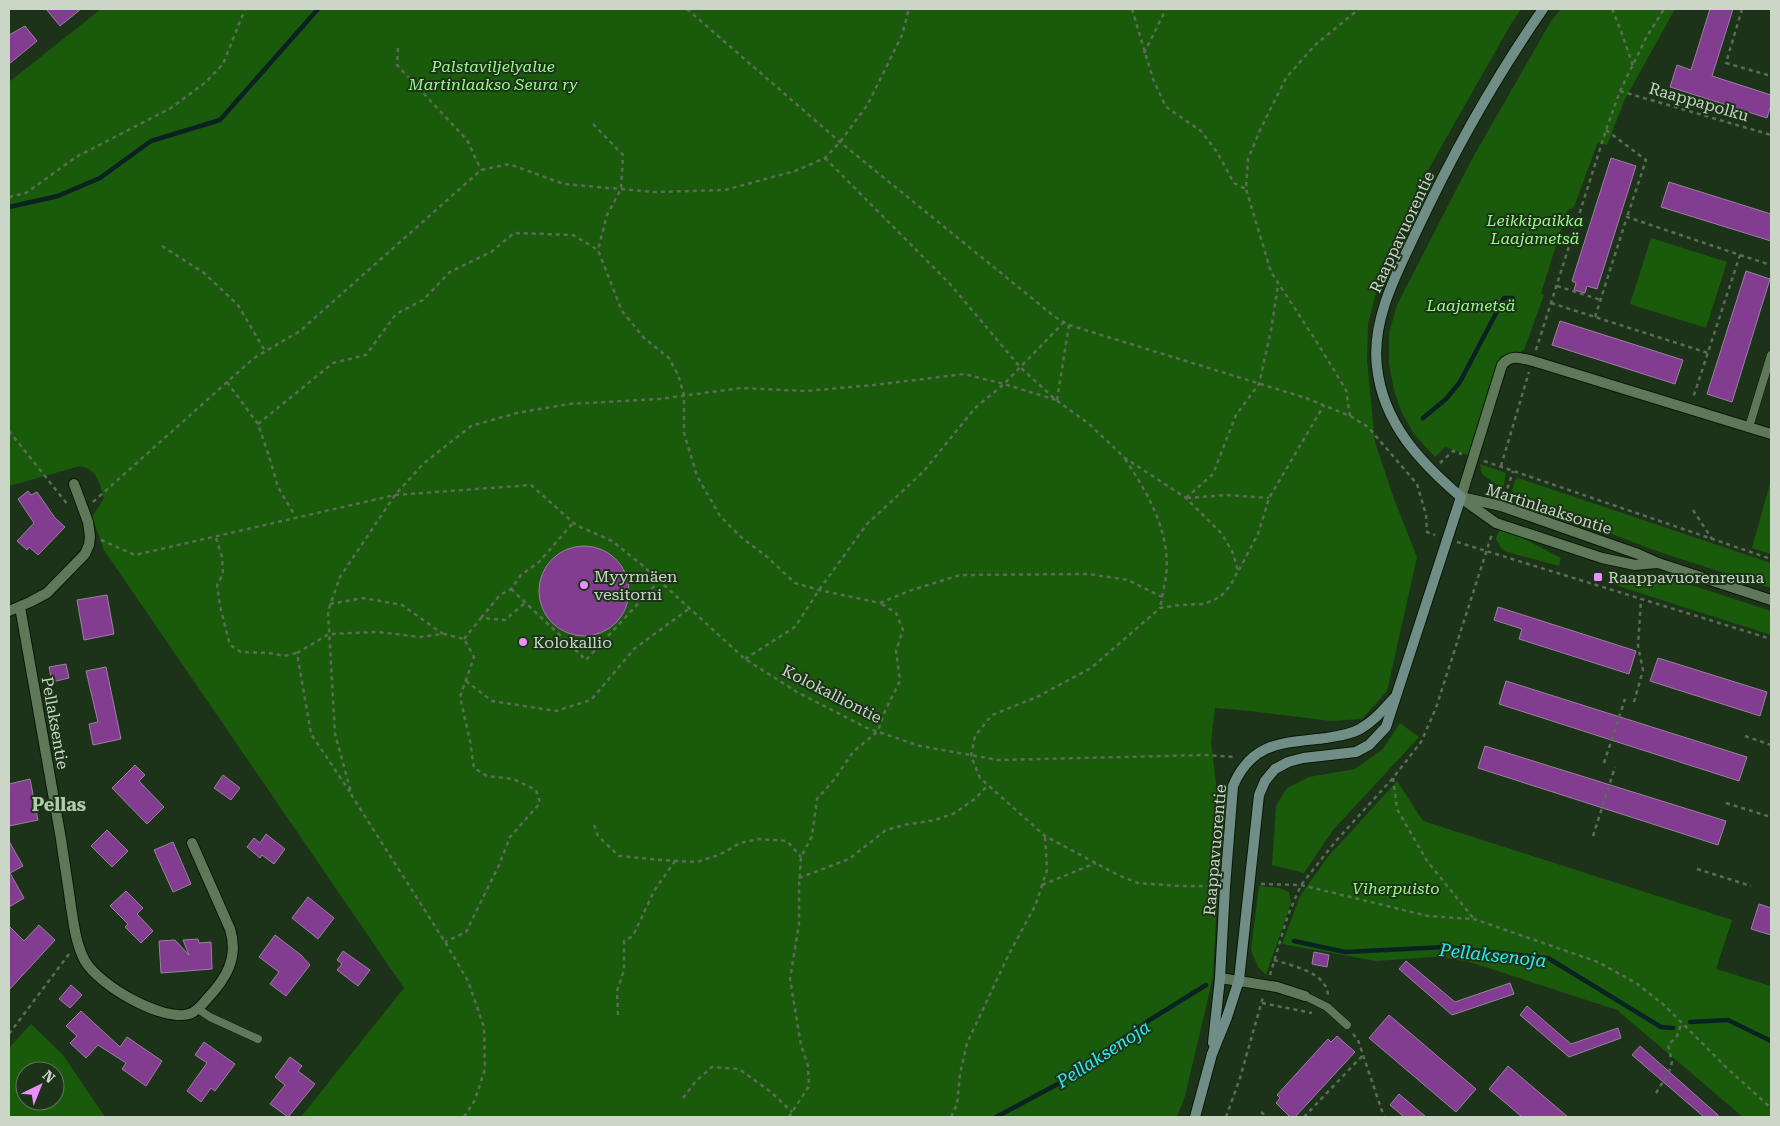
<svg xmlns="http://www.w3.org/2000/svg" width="1780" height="1126" font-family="'Roboto Serif',serif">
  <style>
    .green { fill: #1a5a0b; fill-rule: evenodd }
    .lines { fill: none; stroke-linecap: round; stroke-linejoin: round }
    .stream { stroke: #0b2223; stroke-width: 4.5 }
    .building { fill: #823d90; stroke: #9a819f }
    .service-casing { stroke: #061a03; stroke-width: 9 }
    .minor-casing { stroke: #061a03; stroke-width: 12 }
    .tertiary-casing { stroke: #061a03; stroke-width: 12 }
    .secondary-casing { stroke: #061a03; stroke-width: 12 }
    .path { stroke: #5b6d57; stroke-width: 2.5; stroke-dasharray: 4 4; stroke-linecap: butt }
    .service { stroke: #5f785a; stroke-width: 8 }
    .minor { stroke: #5f785a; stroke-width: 10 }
    .tertiary { stroke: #5f785a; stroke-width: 10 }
    .secondary { stroke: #718d88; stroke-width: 10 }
    .poi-dot { fill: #ea8dfd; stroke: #1d3319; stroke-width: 2 }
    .labels { text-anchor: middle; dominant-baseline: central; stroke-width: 4; stroke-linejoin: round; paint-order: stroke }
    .park-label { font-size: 16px; font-style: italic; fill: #9bfb89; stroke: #1d3319 }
    .street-label { font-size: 16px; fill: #cad7c7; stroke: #1d3319 }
    .poi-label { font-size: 16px; fill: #cad7c7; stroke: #1d3319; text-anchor: start }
    .neighbourhood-label { font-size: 18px; font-weight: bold; fill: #b1ccac; stroke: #1d3319 }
    .water-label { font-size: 18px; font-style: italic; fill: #2bebf5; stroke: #1d3319 }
  </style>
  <rect width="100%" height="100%" fill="#1d3319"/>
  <g class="green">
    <path d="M101 9H1521L1511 24 1428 170 1378 284 1368 324 1367 361 1375 442 1394 499 1417 557 1387 691 1362 719 1331 721 1251 711 1215 708 1211 742 1221 826 1213 977 1185 1096 1177 1117H301L404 988 104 550 92 517 104 498C98 481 99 471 80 466L9 486V82Z"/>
    <polygon points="1561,9 1675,9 1625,99 1607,145 1598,142 1574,207 1567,211 1541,293 1544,295 1524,350 1506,360 1473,457 1445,447 1435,457 1414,434 1401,411 1394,390 1389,364 1389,333 1397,305 1472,159 1551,21"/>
    <polygon points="1651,238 1727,262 1706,328 1630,304"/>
    <polygon points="1480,464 1506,473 1503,490 1482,474"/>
    <polygon points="1518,478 1771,563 1771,588 1659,552 1511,495 1515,480"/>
    <polygon points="1771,480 1771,554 1752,548"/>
    <polygon points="1499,530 1509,531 1561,558 1559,566 1507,552 1502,549 1496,539"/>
    <polygon points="1644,576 1694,586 1771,611 1771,635 1621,587 1615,584 1616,577"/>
    <polygon points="1400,723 1419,737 1333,830 1304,873 1272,865 1276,806 1287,788 1309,777 1355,769 1383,749"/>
    <polygon points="1397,781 1423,821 1732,920 1716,969 1771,986 1771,1117 1743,1117 1617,1010 1470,962 1446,958 1433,957 1376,961 1282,944 1300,896 1327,858"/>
    <polygon points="1259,886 1279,888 1289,892 1291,903 1266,975 1258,967 1251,950"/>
    <path d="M31 1024 63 1055 105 1117H9V1048ZM25 1071H55V1101H25Z"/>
  </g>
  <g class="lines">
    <g class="stream">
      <polyline points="9,207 58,196 100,178 151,141 220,120 318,9"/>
      <polyline points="1423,418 1446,399 1460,382 1504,298 1513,298"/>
      <polyline points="1294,941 1345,952 1445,947 1548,958 1661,1027 1673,1028"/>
      <polyline points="1690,1022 1728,1020 1771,1041"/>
      <polyline points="996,1117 1058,1084 1148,1021 1206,985"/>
    </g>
  </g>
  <g class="building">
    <polygon points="46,9 81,9 60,26"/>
    <polygon points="1710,9 1733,9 1712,76 1771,95 1771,105 1767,118 1670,87 1677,65 1691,70"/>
    <polygon points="25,26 37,41 9,64 9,35"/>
    <polygon points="1611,158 1636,166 1597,289 1587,286 1585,293 1574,290 1576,283 1572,281"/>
    <polygon points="1669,182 1771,214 1771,241 1661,207"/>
    <polygon points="1746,271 1770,279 1732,402 1707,394"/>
    <polygon points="1560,321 1683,360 1675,384 1552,345"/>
    <polygon points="28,491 31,495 37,492 55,518 65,527 38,555 29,547 27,550 17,541 34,523 18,499"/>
    <circle cx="584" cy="591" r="45"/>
    <polygon points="107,595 114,634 84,640 77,600"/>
    <polygon points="1498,607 1636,651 1629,674 1519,639 1522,629 1494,620"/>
    <polygon points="1658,658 1767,692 1760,716 1650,681"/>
    <polygon points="66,664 69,678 52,682 49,667"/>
    <polygon points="106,667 121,739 93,745 89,724 98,722 86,671"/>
    <polygon points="1506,681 1747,757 1739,781 1499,704"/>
    <polygon points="1485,746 1726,821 1718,845 1478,768"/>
    <polygon points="135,765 145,775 139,781 164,807 147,824 112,788"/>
    <polygon points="223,775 240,788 231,800 214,788"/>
    <polygon points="30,779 38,820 9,826 9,784"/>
    <polygon points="107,830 128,851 112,867 91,846"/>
    <polygon points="266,834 285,849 274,864 262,855 260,858 247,847 254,838 260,843"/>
    <polygon points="9,841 23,866 10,873 24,898 9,907"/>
    <polygon points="173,842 191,884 173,892 154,850"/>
    <polygon points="126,891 143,908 137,914 153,931 141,943 125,927 128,924 110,906"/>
    <polygon points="308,897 334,918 318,939 292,918"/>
    <polygon points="1759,904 1771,908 1771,935 1751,929"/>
    <polygon points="39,925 55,940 9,990 9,926 24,941"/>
    <polygon points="275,935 301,955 310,965 286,996 270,984 279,972 259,957"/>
    <polygon points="198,939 199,943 211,942 212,969 161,973 159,941 175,940 189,955 183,940"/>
    <polygon points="343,951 370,970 358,986 337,970 342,964 337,960"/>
    <polygon points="1314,952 1329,955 1327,967 1312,964"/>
    <polygon points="1406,961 1455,1002 1510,983 1514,994 1452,1015 1399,969"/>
    <polygon points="71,985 82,995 70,1008 59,999"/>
    <polygon points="1527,1006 1571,1044 1618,1028 1621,1038 1569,1057 1520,1015"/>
    <polygon points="81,1011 120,1047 127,1037 162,1061 146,1086 122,1069 126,1063 98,1045 86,1058 70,1043 77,1036 66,1026"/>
    <polygon points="1389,1015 1476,1089 1456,1112 1369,1038"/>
    <polygon points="1337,1036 1355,1052 1295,1117 1290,1117 1276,1103 1280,1098 1277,1095 1328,1039 1331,1042"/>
    <polygon points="204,1042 235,1064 215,1091 211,1088 201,1102 187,1091 207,1063 195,1055"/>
    <polygon points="1640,1046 1718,1115 1717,1117 1704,1117 1632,1055"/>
    <polygon points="290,1057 302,1066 298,1071 315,1084 288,1117 270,1104 285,1085 275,1077"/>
    <polygon points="1508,1066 1568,1117 1522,1117 1489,1089"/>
    <polygon points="1399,1094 1426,1117 1404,1117 1390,1105"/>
  </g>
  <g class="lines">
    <defs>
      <g id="service">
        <polyline points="1749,427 1771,355"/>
        <polyline points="1305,996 1327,1007 1347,1025"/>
        <polyline points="198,1009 210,1017 258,1039"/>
      </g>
      <g id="minor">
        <path d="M1461 497 1502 365C1511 354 1520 358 1533 361L1771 434"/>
        <path d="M20 607C34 685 48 762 61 839 64 861 68 884 71 907 74 926 76 944 85 961 99 985 162 1022 189 1014 196 1012 202 1005 206 1000 226 979 239 958 230 929L192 843"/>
        <polyline points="9,611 30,602 47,593 85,554 89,545 90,536 88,522 74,484"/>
        <polyline points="1220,978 1277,987 1305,996"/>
      </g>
      <g id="tertiary">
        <polyline points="1461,497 1501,506 1638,554 1658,563 1771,600"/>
        <polyline points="1465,501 1496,523 1602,558 1635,565 1657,563"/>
      </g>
      <g id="secondary">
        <path d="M1213 1043 1220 978 1225 887 1233 786C1252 741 1284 743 1326 738 1338 736 1349 735 1360 729 1374 721 1384 709 1394 698"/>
        <path d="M1195 1117 1212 1054 1227 1017 1239 980 1259 795 1265 781 1275 769 1288 762 1303 758 1356 752 1369 745 1386 727 1461 497C1420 462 1383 423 1377 367 1371 319 1398 271 1417 230 1453 153 1495 78 1543 9"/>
      </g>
    </defs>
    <use href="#service" class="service-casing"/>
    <use href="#minor" class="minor-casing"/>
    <use href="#tertiary" class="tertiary-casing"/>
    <use href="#secondary" class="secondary-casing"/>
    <g class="path">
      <polyline points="687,9 840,142 1055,317 1069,325 1306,398 1350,416 1368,427 1417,484 1426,515 1427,532 1435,535"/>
      <polyline points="1132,9 1153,79 1166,107 1201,131 1217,152 1234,183 1246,189"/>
      <polyline points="1612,9 1621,31 1633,66"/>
      <polyline points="1742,9 1726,63 1771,76"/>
      <polyline points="398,48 397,65 467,140 481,170"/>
      <polyline points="1144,53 1166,9"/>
      <polyline points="1620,91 1771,135"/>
      <polyline points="593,124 623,155 621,189 607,215 598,250"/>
      <polyline points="1606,130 1646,160 1627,217"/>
      <polyline points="825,158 950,284 1020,367 1056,400 1088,423 1125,458 1186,498 1222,534 1233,553 1238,571 1230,586 1220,597 1204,604 1180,605 1160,608 1091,668 1039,696 992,715 975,736 971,756 980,778 1045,836 1118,875 1138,883 1179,886 1214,886"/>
      <polyline points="9,197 26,193 76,157 171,108 206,82 223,64 245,9"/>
      <polyline points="162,246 204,273 238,305 265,351"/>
      <polyline points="1740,255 1771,265"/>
      <polyline points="1557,286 1601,300"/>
      <polyline points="1551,303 1708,353"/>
      <polyline points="1595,317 1627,217 1740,255 1693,398"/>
      <polyline points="1536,350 1606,130 1620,91 1646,38 1664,9"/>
      <polyline points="227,382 258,424 268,453 278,487 295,516"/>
      <polyline points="1057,400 1069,325"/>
      <polyline points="1350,416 1346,390 1318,344 1271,272 1246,189 1248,159 1261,128 1286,78 1315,45 1359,9"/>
      <polyline points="258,424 333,363 366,355 396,314 423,300 450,272 491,252 514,233 573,235 598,250 622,311 644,338 669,358 678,375 684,395 684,433 697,476 720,516 742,538 765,555 795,583 819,590 880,603 909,591 960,575 1088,574 1128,580 1162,597"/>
      <polyline points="9,431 68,505"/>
      <path d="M1125 459C1149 495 1171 533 1166 577 1164 587 1162 598 1160 608"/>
      <polyline points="1484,461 1771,559"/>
      <polyline points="1440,463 1453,451 1462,454"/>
      <polyline points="1501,466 1529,372"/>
      <polyline points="1505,496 1513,471"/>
      <polyline points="1186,498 1213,474 1236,415 1259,384 1271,330 1278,285"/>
      <polyline points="1187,498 1227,495 1269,498"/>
      <polyline points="93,502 254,358 300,331 481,170 509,164 564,184 654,192 725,190 795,171 825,158 840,142 868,104 902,35 909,9"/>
      <polyline points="1693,510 1712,539"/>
      <polyline points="216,538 222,557 223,574 217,585 220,606 230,645 241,652 269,653 284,656 297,653"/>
      <polyline points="101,540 135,555 395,495 531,485 576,525 612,541 642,565 745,659 797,692 867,728 920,746 998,760 1205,755 1236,757"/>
      <polyline points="1457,542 1771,639"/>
      <polyline points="1239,570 1258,534 1269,498 1324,405"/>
      <polyline points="511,589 586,660 659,581"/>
      <polyline points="330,604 363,598 402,605 443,634"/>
      <polyline points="481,618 500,595 511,589 521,575 539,562 573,523"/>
      <polyline points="464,639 481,618 505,620 525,603"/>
      <polyline points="745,659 795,627 819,590 867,524 923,472 975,408 1004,384 1064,322"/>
      <polyline points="466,681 492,701 556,711 591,700 634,649 690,608"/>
      <polyline points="1634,702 1643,670 1638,646 1641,599"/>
      <polyline points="1745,736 1771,745"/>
      <polyline points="1604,763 1625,699"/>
      <polyline points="1393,778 1397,809 1427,861 1474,919"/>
      <polyline points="350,792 311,734 297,653 329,634 378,632 420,637 444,634 464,639 474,657 460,697 470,741 474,768 487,776 513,779 536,790 540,803 510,837 499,865 466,932 445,942"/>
      <polyline points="1726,803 1771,817"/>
      <polyline points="594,825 598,836 619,856 661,860 697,862 719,855 740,843 759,839 787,841 801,857"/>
      <polyline points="1593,836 1615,767"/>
      <polyline points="1697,869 1751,886"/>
      <polyline points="799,878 849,859 886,830 904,825 935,820 955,813 976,798 988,785"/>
      <polyline points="1261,884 1301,885 1428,916 1474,919 1598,962 1636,983 1664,1005 1728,1069 1771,1108"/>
      <polyline points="1042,885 1096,863"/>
      <path d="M1274 960C1293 966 1326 972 1328 995"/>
      <polyline points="1270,975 1288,915 1301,885 1335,842 1393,778 1421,742 1436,708 1492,534"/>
      <polyline points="1262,1003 1312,1013"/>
      <polyline points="618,1015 617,991 624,970 624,941 633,936 654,891 675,861"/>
      <polyline points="9,1034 69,954"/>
      <polyline points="1353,1034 1358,1040 1384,1117"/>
      <polyline points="1656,1093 1669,1072 1672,1062 1668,1045 1677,1036 1682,1022"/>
      <polyline points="683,1098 696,1081 712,1067 739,1069 771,1092 792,1112"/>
      <polyline points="1261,1112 1267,1117"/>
      <polyline points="464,1117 475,1100 485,1069 484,1027 468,981 445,942 352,796 335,734 328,611 340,577 395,495 423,464 471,426 517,413 569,404 659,399 741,388 806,391 874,385 964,374 1004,384 1056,400"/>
      <polyline points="789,1117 809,1086 808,1066 801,1045 790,979 799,924 799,887 801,857 812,836 817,799 833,781 853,752 878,731 884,713 900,681 896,651 903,630 896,613 880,603"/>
      <polyline points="951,1117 957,1104 960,1074 967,1043 1009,954 1036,904 1042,885 1047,870 1045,836"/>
      <polyline points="1226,1117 1240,1078 1263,997"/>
      <polyline points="1304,1117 1363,1055"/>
    </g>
    <use href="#service" class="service"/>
    <use href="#minor" class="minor"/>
    <use href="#tertiary" class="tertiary"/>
    <use href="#secondary" class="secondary"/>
  </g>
  <g class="poi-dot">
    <rect x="1593" y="572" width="10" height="10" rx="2.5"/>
    <circle cx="584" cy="585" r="5"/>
    <circle cx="523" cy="642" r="5"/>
  </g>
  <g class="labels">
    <g class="park-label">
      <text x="493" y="66">Palstaviljelyalue<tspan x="493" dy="18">Martinlaakso Seura ry</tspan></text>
      <text x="1535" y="220">Leikkipaikka<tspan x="1535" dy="18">Laajametsä</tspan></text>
      <text x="1471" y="305">Laajametsä</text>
      <text x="1396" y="888">Viherpuisto</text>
    </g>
    <g class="street-label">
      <text transform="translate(1699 102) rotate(16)">Raappapolku</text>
      <text transform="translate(1402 232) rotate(-65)">Raappavuorentie</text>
      <text transform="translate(1549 509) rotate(18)">Martinlaaksontie</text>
      <text transform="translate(832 694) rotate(27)">Kolokalliontie</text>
      <text transform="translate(55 723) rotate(80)">Pellaksentie</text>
      <text transform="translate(1215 850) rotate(-85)">Raappavuorentie</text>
    </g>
    <g class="poi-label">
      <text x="594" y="576">Myyrmäen<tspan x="594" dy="18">vesitorni</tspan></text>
      <text x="1608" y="577">Raappavuorenreuna</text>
      <text x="533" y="642">Kolokallio</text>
    </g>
    <g class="neighbourhood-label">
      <text x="59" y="804">Pellas</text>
    </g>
    <g class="water-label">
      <text transform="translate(1493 955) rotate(6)">Pellaksenoja</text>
      <text transform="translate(1103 1054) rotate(-33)">Pellaksenoja</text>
    </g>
  </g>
  <rect width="1780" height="1126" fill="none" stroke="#cad7c7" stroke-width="20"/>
  <g transform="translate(40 1086) rotate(43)"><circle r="24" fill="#1d3319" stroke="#62755f"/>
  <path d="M0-4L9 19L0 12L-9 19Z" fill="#ea8dfd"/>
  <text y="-8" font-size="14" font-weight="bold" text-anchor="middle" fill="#cad7c7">N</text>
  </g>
</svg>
